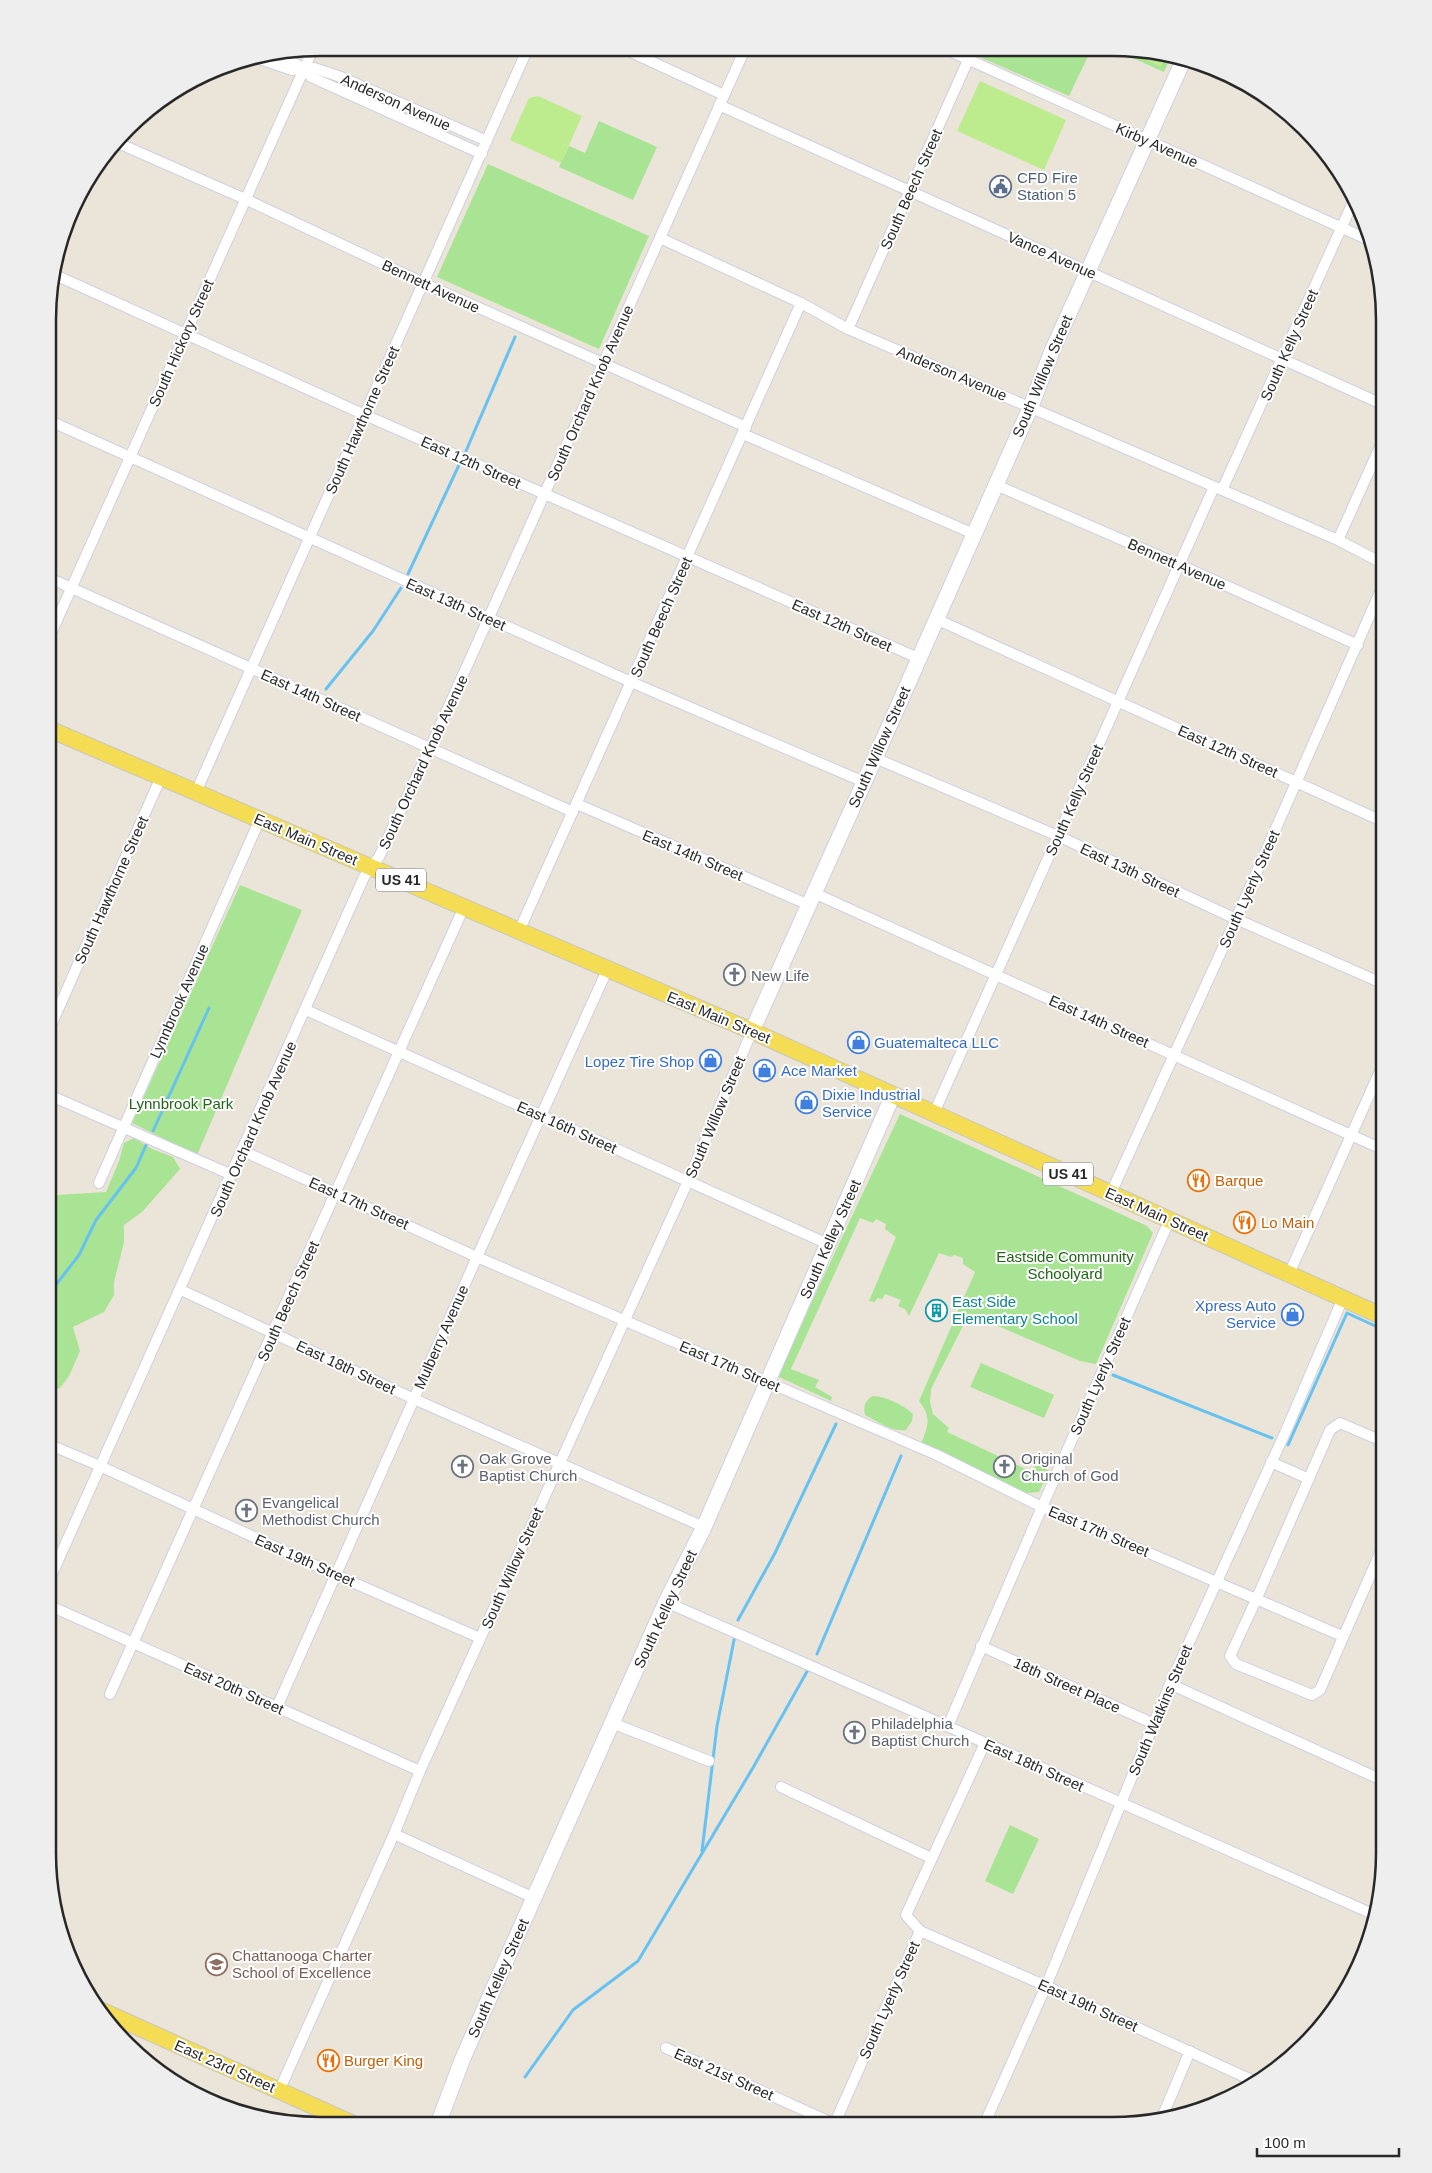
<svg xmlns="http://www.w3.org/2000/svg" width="1432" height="2173" font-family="Helvetica,sans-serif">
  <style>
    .green { fill: #a8e493 }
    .pitch { fill: #bcec8e }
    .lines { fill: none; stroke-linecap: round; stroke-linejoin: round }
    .stream { stroke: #67c1f1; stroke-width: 3 }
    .minor-casing { stroke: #ced0e2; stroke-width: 12 }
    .secondary-casing { stroke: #ced0e2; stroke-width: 17 }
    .primary-casing { stroke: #c7c7c7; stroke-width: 18 }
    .minor { stroke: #fff; stroke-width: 10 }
    .secondary { stroke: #fff; stroke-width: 15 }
    .primary { stroke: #f4dc55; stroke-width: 16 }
    .labels { text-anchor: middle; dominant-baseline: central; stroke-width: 4; stroke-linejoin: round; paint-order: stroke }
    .shield { fill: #fff; stroke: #686868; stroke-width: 1 }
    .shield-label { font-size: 14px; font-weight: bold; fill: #282828 }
    .street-label { font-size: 15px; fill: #282828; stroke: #fff }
    .service-label { font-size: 15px; fill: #4e5e75; stroke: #fff; text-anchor: start }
    .worship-label { font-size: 15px; fill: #5b616d; stroke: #fff; text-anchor: start }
    .shop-label { font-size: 15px; fill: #366cbe; stroke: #fff; text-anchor: start }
    .park-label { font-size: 15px; fill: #216517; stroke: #fff }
    .food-label { font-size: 15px; fill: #c56008; stroke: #fff; text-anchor: start }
    .culture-label { font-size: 15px; fill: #0d838f; stroke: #fff; text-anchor: start }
    .education-label { font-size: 15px; fill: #785e54; stroke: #fff; text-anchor: start }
    .rim { fill: none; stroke: #282828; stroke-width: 2.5 }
  </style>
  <rect width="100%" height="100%" fill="#ebe4d8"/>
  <g class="green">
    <polygon points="980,49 1091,50 1069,96 982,58 979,54"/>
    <polygon points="1115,50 1148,50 1171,56 1164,72"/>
    <polygon points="599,121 657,147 633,200 559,167 569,146 585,153"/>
    <polygon points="488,164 649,236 599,349 437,277"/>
    <polygon points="240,885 302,910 197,1155 132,1123"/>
    <path d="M900 1114 1147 1226 1153 1233 1096 1364 1080 1361 979 1318 965 1322 931 1389 930 1402 933 1414 949 1428 947 1432 1032 1472 1035 1466H1041L1049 1471 1039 1492 1027 1493 921 1444C928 1426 932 1417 919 1401L975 1272 963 1264V1258L954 1255 951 1257 939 1253 909 1316 905 1309 898 1306 901 1300 885 1294 882 1299 877 1298 875 1302 869 1301 896 1237 885 1229 886 1224 876 1219 873 1223 860 1218 791 1369 819 1380 815 1387 832 1397 831 1401 777 1376Z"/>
    <polygon points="134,1138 152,1149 173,1157 180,1169 142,1212 124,1225 124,1242 114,1282 114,1295 104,1312 73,1327 80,1351 69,1376 60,1388 51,1390 48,1394 49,1192 57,1195 106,1192 119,1161 124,1143"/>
    <polygon points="981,1363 1054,1395 1044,1418 970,1387"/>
    <path d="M873 1396C885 1396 905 1406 913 1414L912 1421 906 1430C890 1432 878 1421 865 1415 863 1406 865 1400 873 1396Z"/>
    <polygon points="1010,1825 1039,1839 1013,1894 985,1881"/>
  </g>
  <g class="pitch">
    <polygon points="1125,50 1148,50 1166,55 1161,67"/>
    <polygon points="980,81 1066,120 1044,170 957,131"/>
    <polygon points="538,96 582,116 561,163 510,140 529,98"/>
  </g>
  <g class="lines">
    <g class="stream">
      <polyline points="466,451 515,337"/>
      <polyline points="408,574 459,465"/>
      <polyline points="326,689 373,631 401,588"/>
      <polyline points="153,1131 209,1008"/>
      <polyline points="48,1295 79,1255 96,1220 136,1168 146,1145"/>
      <polyline points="1113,1375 1272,1438"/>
      <polyline points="1288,1445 1347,1313 1384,1330"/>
      <polyline points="738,1620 775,1553 836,1424"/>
      <polyline points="817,1654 901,1456"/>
      <polyline points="702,1851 717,1726 735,1635"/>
      <polyline points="525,2077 573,2010 638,1961 754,1766 809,1668"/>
    </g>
    <defs>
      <g id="minor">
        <polyline points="622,48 724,95"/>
        <polyline points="945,49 1369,240"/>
        <polyline points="280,54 304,69 311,77 482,154"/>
        <polyline points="257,58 292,70 314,68 341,77 487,141"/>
        <polyline points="719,105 1384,405"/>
        <polyline points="118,143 245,199 432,287 746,427"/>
        <polyline points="660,238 801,303 848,329 1222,490 1338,540 1384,564"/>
        <polyline points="53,274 365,415 918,658"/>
        <polyline points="848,329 973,49"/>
        <polyline points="50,421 631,682 864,782"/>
        <polyline points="743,434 974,534"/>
        <polyline points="996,485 1180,565 1358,645"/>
        <polyline points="1222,490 1354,200"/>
        <polyline points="1338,540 1384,438"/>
        <polyline points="49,578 573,812"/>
        <polyline points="936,619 1384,822"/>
        <polyline points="49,638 313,49"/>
        <polyline points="875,758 1058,836 1236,919 1384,984"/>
        <polyline points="196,792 528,48"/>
        <polyline points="577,804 809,905"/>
        <polyline points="814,893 1384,1150"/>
        <polyline points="519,931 801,303"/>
        <polyline points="306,1010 828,1244"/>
        <polyline points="49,1030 161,777"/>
        <polyline points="49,1095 232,1175"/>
        <polyline points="934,1113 1214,487"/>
        <polyline points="243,1151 477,1257 937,1455 1042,1507 1342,1636"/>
        <polyline points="99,1183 260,819"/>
        <polyline points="1111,1193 1236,919 1384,583"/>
        <polyline points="1289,1274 1384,1062"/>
        <polyline points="181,1290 414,1399 704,1527"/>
        <polyline points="48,1444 100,1466 336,1575 480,1638"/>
        <polyline points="1271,1462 1309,1479"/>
        <polyline points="1384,1544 1320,1690 1312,1695 1236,1664 1230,1656 1256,1600 1330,1430 1340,1423 1384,1442"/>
        <polyline points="48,1583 364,877 379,857 430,748 745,49"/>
        <polyline points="666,1602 1375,1915"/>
        <polyline points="48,1605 420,1771"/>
        <polyline points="981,1646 1152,1723"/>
        <polyline points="1170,1684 1384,1781"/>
        <polyline points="110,1694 464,907"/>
        <polyline points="277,1707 477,1257 608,968"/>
        <polyline points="612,1723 709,1761"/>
        <polyline points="948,1726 1042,1507 1170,1219"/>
        <polyline points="781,1787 931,1858"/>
        <polyline points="394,1834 534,1898"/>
        <polyline points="920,1931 1046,1986 1256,2082"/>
        <polyline points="666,2048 837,2125"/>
        <polyline points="279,2091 394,1834 420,1771 688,1181 752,1031"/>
        <polyline points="1163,2115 1190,2051"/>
        <polyline points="834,2125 920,1931 906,1915 985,1743"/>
        <polyline points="984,2125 1046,1986 1170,1684 1285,1433 1343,1298"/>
      </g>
      <g id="secondary">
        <polyline points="752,1031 875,758 1031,406 1052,351 1184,59"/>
        <polyline points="438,2124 463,2058 491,1994 666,1602 704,1527 893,1095"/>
      </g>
      <g id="primary">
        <polyline points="49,729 752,1031 1384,1317"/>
        <polyline points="98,2009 351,2123"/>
      </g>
    </defs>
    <use href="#minor" class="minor-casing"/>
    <use href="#secondary" class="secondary-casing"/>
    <use href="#primary" class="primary-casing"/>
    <use href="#minor" class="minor"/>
    <use href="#secondary" class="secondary"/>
    <use href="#primary" class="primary"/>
  </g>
  <defs>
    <symbol id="civic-ring" viewBox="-11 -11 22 22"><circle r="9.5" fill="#fff" stroke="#5c6f8a" stroke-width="1.5"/><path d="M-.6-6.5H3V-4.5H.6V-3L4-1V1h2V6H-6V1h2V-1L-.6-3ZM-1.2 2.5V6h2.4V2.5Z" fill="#5c6f8a"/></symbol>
    <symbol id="church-ring" viewBox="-11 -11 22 22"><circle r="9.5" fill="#fff" stroke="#6b7280" stroke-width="1.5"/><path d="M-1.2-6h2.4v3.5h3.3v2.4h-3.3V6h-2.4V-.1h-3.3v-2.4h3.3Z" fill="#6b7280"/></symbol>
    <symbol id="shop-ring" viewBox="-11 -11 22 22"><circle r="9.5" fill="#fff" stroke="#3f7fe0" stroke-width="1.5"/><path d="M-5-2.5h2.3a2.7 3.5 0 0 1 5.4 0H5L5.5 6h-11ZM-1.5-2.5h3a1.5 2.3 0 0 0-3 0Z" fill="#3f7fe0"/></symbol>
    <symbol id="restaurant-ring" viewBox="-11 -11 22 22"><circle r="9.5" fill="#fff" stroke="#e8710a" stroke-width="1.5"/><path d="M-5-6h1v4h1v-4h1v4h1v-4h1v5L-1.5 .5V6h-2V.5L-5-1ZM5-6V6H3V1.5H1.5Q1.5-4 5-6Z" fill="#e8710a"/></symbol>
    <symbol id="building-ring" viewBox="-11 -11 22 22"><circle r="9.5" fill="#fff" stroke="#0f9aa8" stroke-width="1.5"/><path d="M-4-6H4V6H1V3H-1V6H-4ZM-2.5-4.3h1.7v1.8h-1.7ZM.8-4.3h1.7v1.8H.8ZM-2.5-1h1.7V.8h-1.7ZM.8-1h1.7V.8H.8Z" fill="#0f9aa8"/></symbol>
    <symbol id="school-ring" viewBox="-11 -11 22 22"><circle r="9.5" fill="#fff" stroke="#8d6e63" stroke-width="1.5"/><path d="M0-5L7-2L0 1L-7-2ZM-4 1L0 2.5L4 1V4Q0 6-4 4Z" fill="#8d6e63"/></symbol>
  </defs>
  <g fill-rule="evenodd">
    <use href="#civic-ring" x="988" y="174" width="25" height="25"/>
    <use href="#church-ring" x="722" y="962" width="25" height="25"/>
    <use href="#shop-ring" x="846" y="1030" width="25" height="25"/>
    <use href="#shop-ring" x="698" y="1048" width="25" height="25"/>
    <use href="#shop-ring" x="752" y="1058" width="25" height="25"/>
    <use href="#shop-ring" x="794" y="1090" width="25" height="25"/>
    <use href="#restaurant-ring" x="1186" y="1168" width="25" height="25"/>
    <use href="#restaurant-ring" x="1232" y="1210" width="25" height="25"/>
    <use href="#building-ring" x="924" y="1298" width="25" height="25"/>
    <use href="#shop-ring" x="1280" y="1302" width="25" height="25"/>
    <use href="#church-ring" x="450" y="1454" width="25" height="25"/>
    <use href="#church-ring" x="992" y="1454" width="25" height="25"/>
    <use href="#church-ring" x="234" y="1498" width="25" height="25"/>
    <use href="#church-ring" x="842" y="1720" width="25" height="25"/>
    <use href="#school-ring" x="204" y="1952" width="25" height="25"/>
    <use href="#restaurant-ring" x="316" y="2048" width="25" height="25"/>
  </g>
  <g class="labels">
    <g class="shield">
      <rect x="376" y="868.5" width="50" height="23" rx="4"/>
      <rect x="1043" y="1162.5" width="50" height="23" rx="4"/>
    </g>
    <g class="shield-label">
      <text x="401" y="880">US 41</text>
      <text x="1068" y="1174">US 41</text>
    </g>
    <g class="street-label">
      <text transform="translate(396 102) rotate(24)">Anderson Avenue</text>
      <text transform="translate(1157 145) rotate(24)">Kirby Avenue</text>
      <text transform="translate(911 189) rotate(-66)">South Beech Street</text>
      <text transform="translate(1052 255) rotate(24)">Vance Avenue</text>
      <text transform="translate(431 286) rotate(25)">Bennett Avenue</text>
      <text transform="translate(181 343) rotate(-66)">South Hickory Street</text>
      <text transform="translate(1289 345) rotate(-66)">South Kelly Street</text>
      <text transform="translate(952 373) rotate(23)">Anderson Avenue</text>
      <text transform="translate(1042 376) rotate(-67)">South Willow Street</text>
      <text transform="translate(590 393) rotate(-66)">South Orchard Knob Avenue</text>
      <text transform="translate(362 420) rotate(-66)">South Hawthorne Street</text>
      <text transform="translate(471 462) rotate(24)">East 12th Street</text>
      <text transform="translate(1177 564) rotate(24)">Bennett Avenue</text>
      <text transform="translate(456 604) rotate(24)">East 13th Street</text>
      <text transform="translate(661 617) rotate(-66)">South Beech Street</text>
      <text transform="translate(842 625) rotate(24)">East 12th Street</text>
      <text transform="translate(311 695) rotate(24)">East 14th Street</text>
      <text transform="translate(879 747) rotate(-66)">South Willow Street</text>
      <text transform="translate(1228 751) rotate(24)">East 12th Street</text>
      <text transform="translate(423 762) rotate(-65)">South Orchard Knob Avenue</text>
      <text transform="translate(1074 800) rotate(-66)">South Kelly Street</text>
      <text transform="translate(306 839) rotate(23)">East Main Street</text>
      <text transform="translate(693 855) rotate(23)">East 14th Street</text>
      <text transform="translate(1130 870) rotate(25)">East 13th Street</text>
      <text transform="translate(1249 889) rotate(-66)">South Lyerly Street</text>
      <text transform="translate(111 890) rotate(-66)">South Hawthorne Street</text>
      <text transform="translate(179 1001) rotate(-66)">Lynnbrook Avenue</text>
      <text transform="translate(719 1017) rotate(23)">East Main Street</text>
      <text transform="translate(1099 1021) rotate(24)">East 14th Street</text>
      <text transform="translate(715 1117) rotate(-67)">South Willow Street</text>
      <text transform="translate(567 1127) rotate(24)">East 16th Street</text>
      <text transform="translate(253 1129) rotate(-66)">South Orchard Knob Avenue</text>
      <text transform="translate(359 1203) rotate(24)">East 17th Street</text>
      <text transform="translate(1157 1214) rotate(24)">East Main Street</text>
      <text transform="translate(830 1239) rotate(-66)">South Kelley Street</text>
      <text transform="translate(288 1301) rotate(-66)">South Beech Street</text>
      <text transform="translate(441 1337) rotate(-66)">Mulberry Avenue</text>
      <text transform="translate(730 1366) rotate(23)">East 17th Street</text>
      <text transform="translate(346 1367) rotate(25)">East 18th Street</text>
      <text transform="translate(1100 1376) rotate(-66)">South Lyerly Street</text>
      <text transform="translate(1099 1531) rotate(23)">East 17th Street</text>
      <text transform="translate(305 1560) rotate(24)">East 19th Street</text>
      <text transform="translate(512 1568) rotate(-66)">South Willow Street</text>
      <text transform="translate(665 1609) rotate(-65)">South Kelley Street</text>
      <text transform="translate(1067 1685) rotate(24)">18th Street Place</text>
      <text transform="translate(234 1688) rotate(24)">East 20th Street</text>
      <text transform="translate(1160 1710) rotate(-67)">South Watkins Street</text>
      <text transform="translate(1034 1765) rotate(24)">East 18th Street</text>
      <text transform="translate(498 1978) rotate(-66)">South Kelley Street</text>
      <text transform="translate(889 2000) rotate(-66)">South Lyerly Street</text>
      <text transform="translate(1088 2005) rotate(24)">East 19th Street</text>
      <text transform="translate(225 2066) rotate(24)">East 23rd Street</text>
      <text transform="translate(724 2074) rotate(24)">East 21st Street</text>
    </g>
    <g class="service-label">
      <text x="1017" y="177">CFD Fire<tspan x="1017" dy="17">Station 5</tspan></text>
    </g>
    <g class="worship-label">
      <text x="751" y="975">New Life</text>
      <text x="479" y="1458">Oak Grove<tspan x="479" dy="17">Baptist Church</tspan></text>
      <text x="1021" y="1458">Original<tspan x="1021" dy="17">Church of God</tspan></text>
      <text x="262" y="1502">Evangelical<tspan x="262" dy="17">Methodist Church</tspan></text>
      <text x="871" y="1723">Philadelphia<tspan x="871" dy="17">Baptist Church</tspan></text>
    </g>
    <g class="shop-label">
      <text x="874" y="1042">Guatemalteca LLC</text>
      <text x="694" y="1061" text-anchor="end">Lopez Tire Shop</text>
      <text x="781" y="1070">Ace Market</text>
      <text x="822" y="1094">Dixie Industrial<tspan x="822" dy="17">Service</tspan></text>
      <text x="1276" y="1305" text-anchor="end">Xpress Auto<tspan x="1276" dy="17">Service</tspan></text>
    </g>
    <g class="park-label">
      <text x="181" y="1103">Lynnbrook Park</text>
      <text x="1065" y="1256">Eastside Community<tspan x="1065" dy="17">Schoolyard</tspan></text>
    </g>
    <g class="food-label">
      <text x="1215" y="1180">Barque</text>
      <text x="1261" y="1222">Lo Main</text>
      <text x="344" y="2060">Burger King</text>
    </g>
    <g class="culture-label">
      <text x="952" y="1301">East Side<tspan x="952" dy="17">Elementary School</tspan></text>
    </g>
    <g class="education-label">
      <text x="232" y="1955">Chattanooga Charter<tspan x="232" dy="17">School of Excellence</tspan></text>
    </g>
  </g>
  <path d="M0 0H1432V2173H0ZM320 56H1112A264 264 0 0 1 1376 320V1853A264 264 0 0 1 1112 2117H320A264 264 0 0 1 56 1853V320A264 264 0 0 1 320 56Z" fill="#eee" fill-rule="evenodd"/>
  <path class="rim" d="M320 56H1112A264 264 0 0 1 1376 320V1853A264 264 0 0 1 1112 2117H320A264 264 0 0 1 56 1853V320A264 264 0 0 1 320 56Z"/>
  <path d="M1257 2148v8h142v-8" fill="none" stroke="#282828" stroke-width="2.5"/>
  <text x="1264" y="2148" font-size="15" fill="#282828" stroke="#ffffff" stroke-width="4" paint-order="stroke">100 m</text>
</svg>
